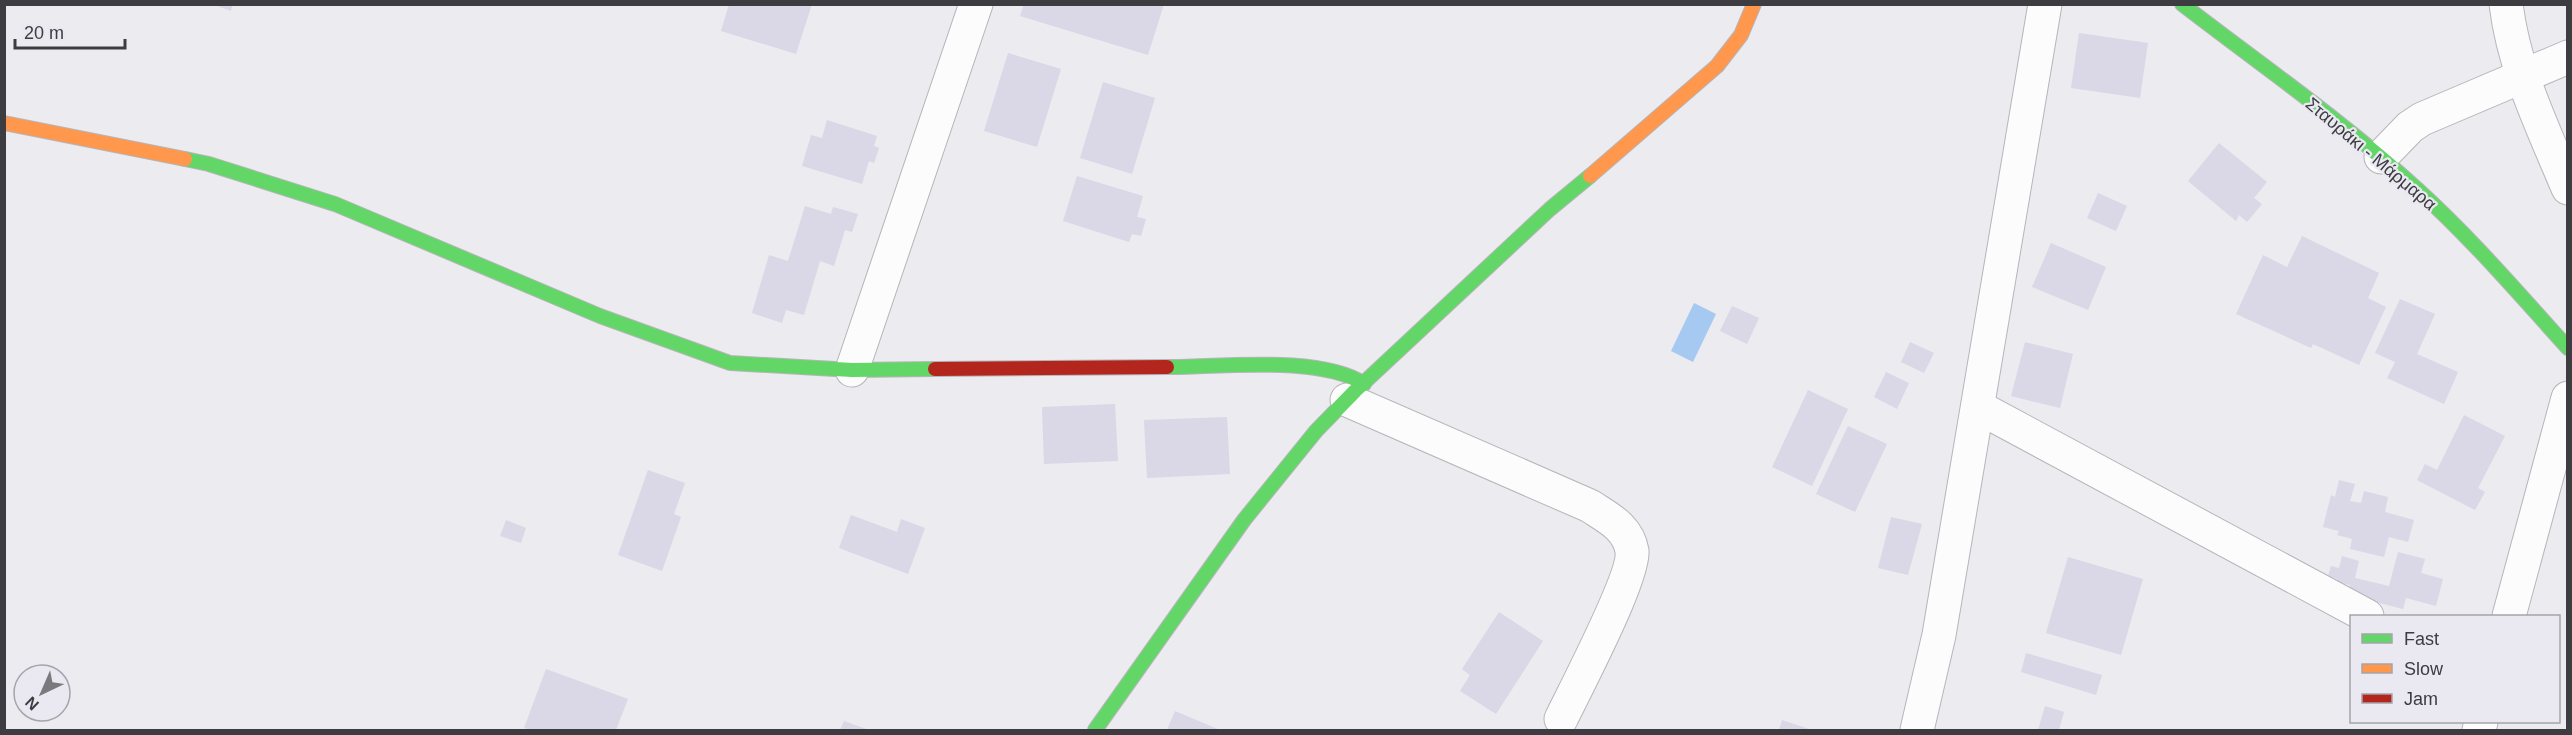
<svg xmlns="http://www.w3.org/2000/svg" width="2572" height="735" font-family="Helvetica,sans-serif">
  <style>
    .water { fill: #a5c9f1 }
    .building { fill: #dad7e6 }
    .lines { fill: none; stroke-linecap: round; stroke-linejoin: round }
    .street-casing { stroke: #b6b5b9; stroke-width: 35 }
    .fast-casing { stroke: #b6b5b9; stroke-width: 16 }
    .slow-casing { stroke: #b6b5b9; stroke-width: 16 }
    .jam-casing { stroke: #b6b5b9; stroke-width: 16 }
    .street { stroke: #fcfcfd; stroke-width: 33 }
    .fast { stroke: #63d668; stroke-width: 14 }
    .slow { stroke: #ff974d; stroke-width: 14 }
    .jam { stroke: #b3261e; stroke-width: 14 }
    .labels { text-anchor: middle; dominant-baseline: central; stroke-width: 4.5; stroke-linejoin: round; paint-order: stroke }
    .street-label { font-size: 18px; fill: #3d3c40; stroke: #eae9f2 }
  </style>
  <rect width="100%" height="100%" fill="#ebebf0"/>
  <polygon class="water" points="1694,303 1716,314 1693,362 1671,351"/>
  <g class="building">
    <polygon points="212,4 233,4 231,11"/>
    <polygon points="729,4 812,4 796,54 721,31"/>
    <polygon points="1024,4 1164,4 1148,55 1020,16"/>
    <polygon points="2079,33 2148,43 2140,98 2071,88"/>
    <polygon points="1008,53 1061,69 1037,147 984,131"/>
    <polygon points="1103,82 1155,98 1132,174 1080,158"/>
    <polygon points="827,120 877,136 874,146 879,148 874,163 869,161 862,184 802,166 811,135 822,138"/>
    <polygon points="2219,143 2267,182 2254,198 2262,204 2247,222 2239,215 2236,221 2188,181"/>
    <polygon points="1077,176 1143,196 1137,217 1146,219 1141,236 1132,234 1129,242 1063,221"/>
    <polygon points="2098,193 2127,206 2116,231 2087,218"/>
    <polygon points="805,206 831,214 833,207 858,214 852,232 845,230 834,266 820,261 804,315 786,310 782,323 752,313 769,255 788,261"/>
    <polygon points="2302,236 2379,273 2368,298 2386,307 2359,365 2313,344 2311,348 2236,314 2263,255 2287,267"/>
    <polygon points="2051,243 2106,267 2088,310 2032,287"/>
    <polygon points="2400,299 2435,314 2417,354 2458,372 2444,404 2387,378 2395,362 2375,353"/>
    <polygon points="1732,306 1759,318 1747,344 1720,331"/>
    <polygon points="1910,342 1934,353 1924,373 1901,362"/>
    <polygon points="2025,342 2073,354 2060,408 2011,396"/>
    <polygon points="1886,372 1909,383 1897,409 1874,397"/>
    <polygon points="1808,390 1848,409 1812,486 1772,467"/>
    <polygon points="1115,404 1118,461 1044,464 1042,407"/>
    <polygon points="2464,415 2505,436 2478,488 2485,492 2475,510 2417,480 2425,464 2437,470"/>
    <polygon points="1227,417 1230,474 1147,478 1144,420"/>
    <polygon points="1848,426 1887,444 1855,512 1816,494"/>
    <polygon points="648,470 685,483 674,514 681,517 662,571 618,555"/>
    <polygon points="2339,480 2355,484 2350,501 2361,503 2364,491 2388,497 2385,512 2414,520 2408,542 2389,537 2384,557 2350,549 2352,539 2337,535 2339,531 2323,527 2331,495 2335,497"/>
    <polygon points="851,515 897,532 901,519 925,528 908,574 839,548"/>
    <polygon points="1891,517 1922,524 1908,575 1878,568"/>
    <polygon points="506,520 526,528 521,543 500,536"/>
    <polygon points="2398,552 2425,559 2421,573 2443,579 2436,606 2406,598 2403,609 2348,595 2350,585 2336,582 2337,579 2328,576 2331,566 2339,568 2342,556 2359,561 2355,578 2389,586"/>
    <polygon points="2068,557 2143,579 2121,655 2046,633"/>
    <polygon points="1499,612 1543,641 1496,714 1460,691 1470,675 1462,669"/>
    <polygon points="2026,653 2102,675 2096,695 2021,672"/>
    <polygon points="546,669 628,699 616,730 532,730 524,728"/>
    <polygon points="2045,706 2064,712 2059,730 2038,730"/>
    <polygon points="1175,711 1220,730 1167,730"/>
    <polygon points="1782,720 1812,730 1779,730"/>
    <polygon points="844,721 869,730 840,730"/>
  </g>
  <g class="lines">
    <defs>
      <g id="street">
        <path d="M2506 4C2514 70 2543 128 2568 188"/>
        <polyline points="2381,157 2410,127 2422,119 2568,57"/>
        <polyline points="852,370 976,4"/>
        <path d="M1347 400 1590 506C1608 518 1628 527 1632 551 1635 576 1575 690 1561 719"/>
        <polyline points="1978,407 2367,616"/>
        <polyline points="2509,616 2568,398"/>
        <polyline points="1917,730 1939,635 2045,4"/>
        <polyline points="2479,730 2481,722"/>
      </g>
      <g id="fast">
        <path d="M2182 4C2261 65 2344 122 2418 190 2472 239 2519 294 2568 348"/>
        <polyline points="185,159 209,164 335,204 600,316 730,363 852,370 935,369"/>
        <path d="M1167 367C1220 367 1321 355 1364 384"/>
        <polyline points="1095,730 1244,520 1316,431 1355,391 1550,209 1590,176"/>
      </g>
      <g id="slow">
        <polyline points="4,123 185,159"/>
        <polyline points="1590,176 1717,66 1741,35 1754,4"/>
      </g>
      <polyline id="jam" points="935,369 1167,367"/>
    </defs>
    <use href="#street" class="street-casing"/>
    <use href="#fast" class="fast-casing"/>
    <use href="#slow" class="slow-casing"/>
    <use href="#jam" class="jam-casing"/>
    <use href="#street" class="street"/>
    <use href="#fast" class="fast"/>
    <use href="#slow" class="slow"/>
    <use href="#jam" class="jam"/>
  </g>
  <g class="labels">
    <g class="street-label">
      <text transform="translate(2371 154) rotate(40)">Σταυράκι - Μάρμαρα</text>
    </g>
  </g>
  <rect width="2572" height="735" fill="none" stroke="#3d3c40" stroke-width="12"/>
  <rect x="2350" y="615" width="210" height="108" fill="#eae9f2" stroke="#a5a4ab" stroke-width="1.5"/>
  <rect x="2362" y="634" width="30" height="9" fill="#63d668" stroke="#a5a4ab" stroke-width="1.5"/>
  <text x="2404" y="645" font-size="18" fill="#3d3c40">Fast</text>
  <rect x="2362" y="664" width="30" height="9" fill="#ff974d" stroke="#a5a4ab" stroke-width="1.5"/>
  <text x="2404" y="675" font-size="18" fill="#3d3c40">Slow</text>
  <rect x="2362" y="694" width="30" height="9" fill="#b3261e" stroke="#a5a4ab" stroke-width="1.5"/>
  <text x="2404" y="705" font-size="18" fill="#3d3c40">Jam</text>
  <g transform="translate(42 693) rotate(224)"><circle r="28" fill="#eae9f2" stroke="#a5a4ab" stroke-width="1.5"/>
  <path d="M0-4.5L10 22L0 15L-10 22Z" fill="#7a797e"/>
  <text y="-9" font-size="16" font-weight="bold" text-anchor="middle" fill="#3d3c40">N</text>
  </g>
  <path d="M15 39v9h110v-9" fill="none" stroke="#3d3c40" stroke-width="3"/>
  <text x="24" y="39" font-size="18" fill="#3d3c40" stroke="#eae9f2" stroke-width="4.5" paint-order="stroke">20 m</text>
</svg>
